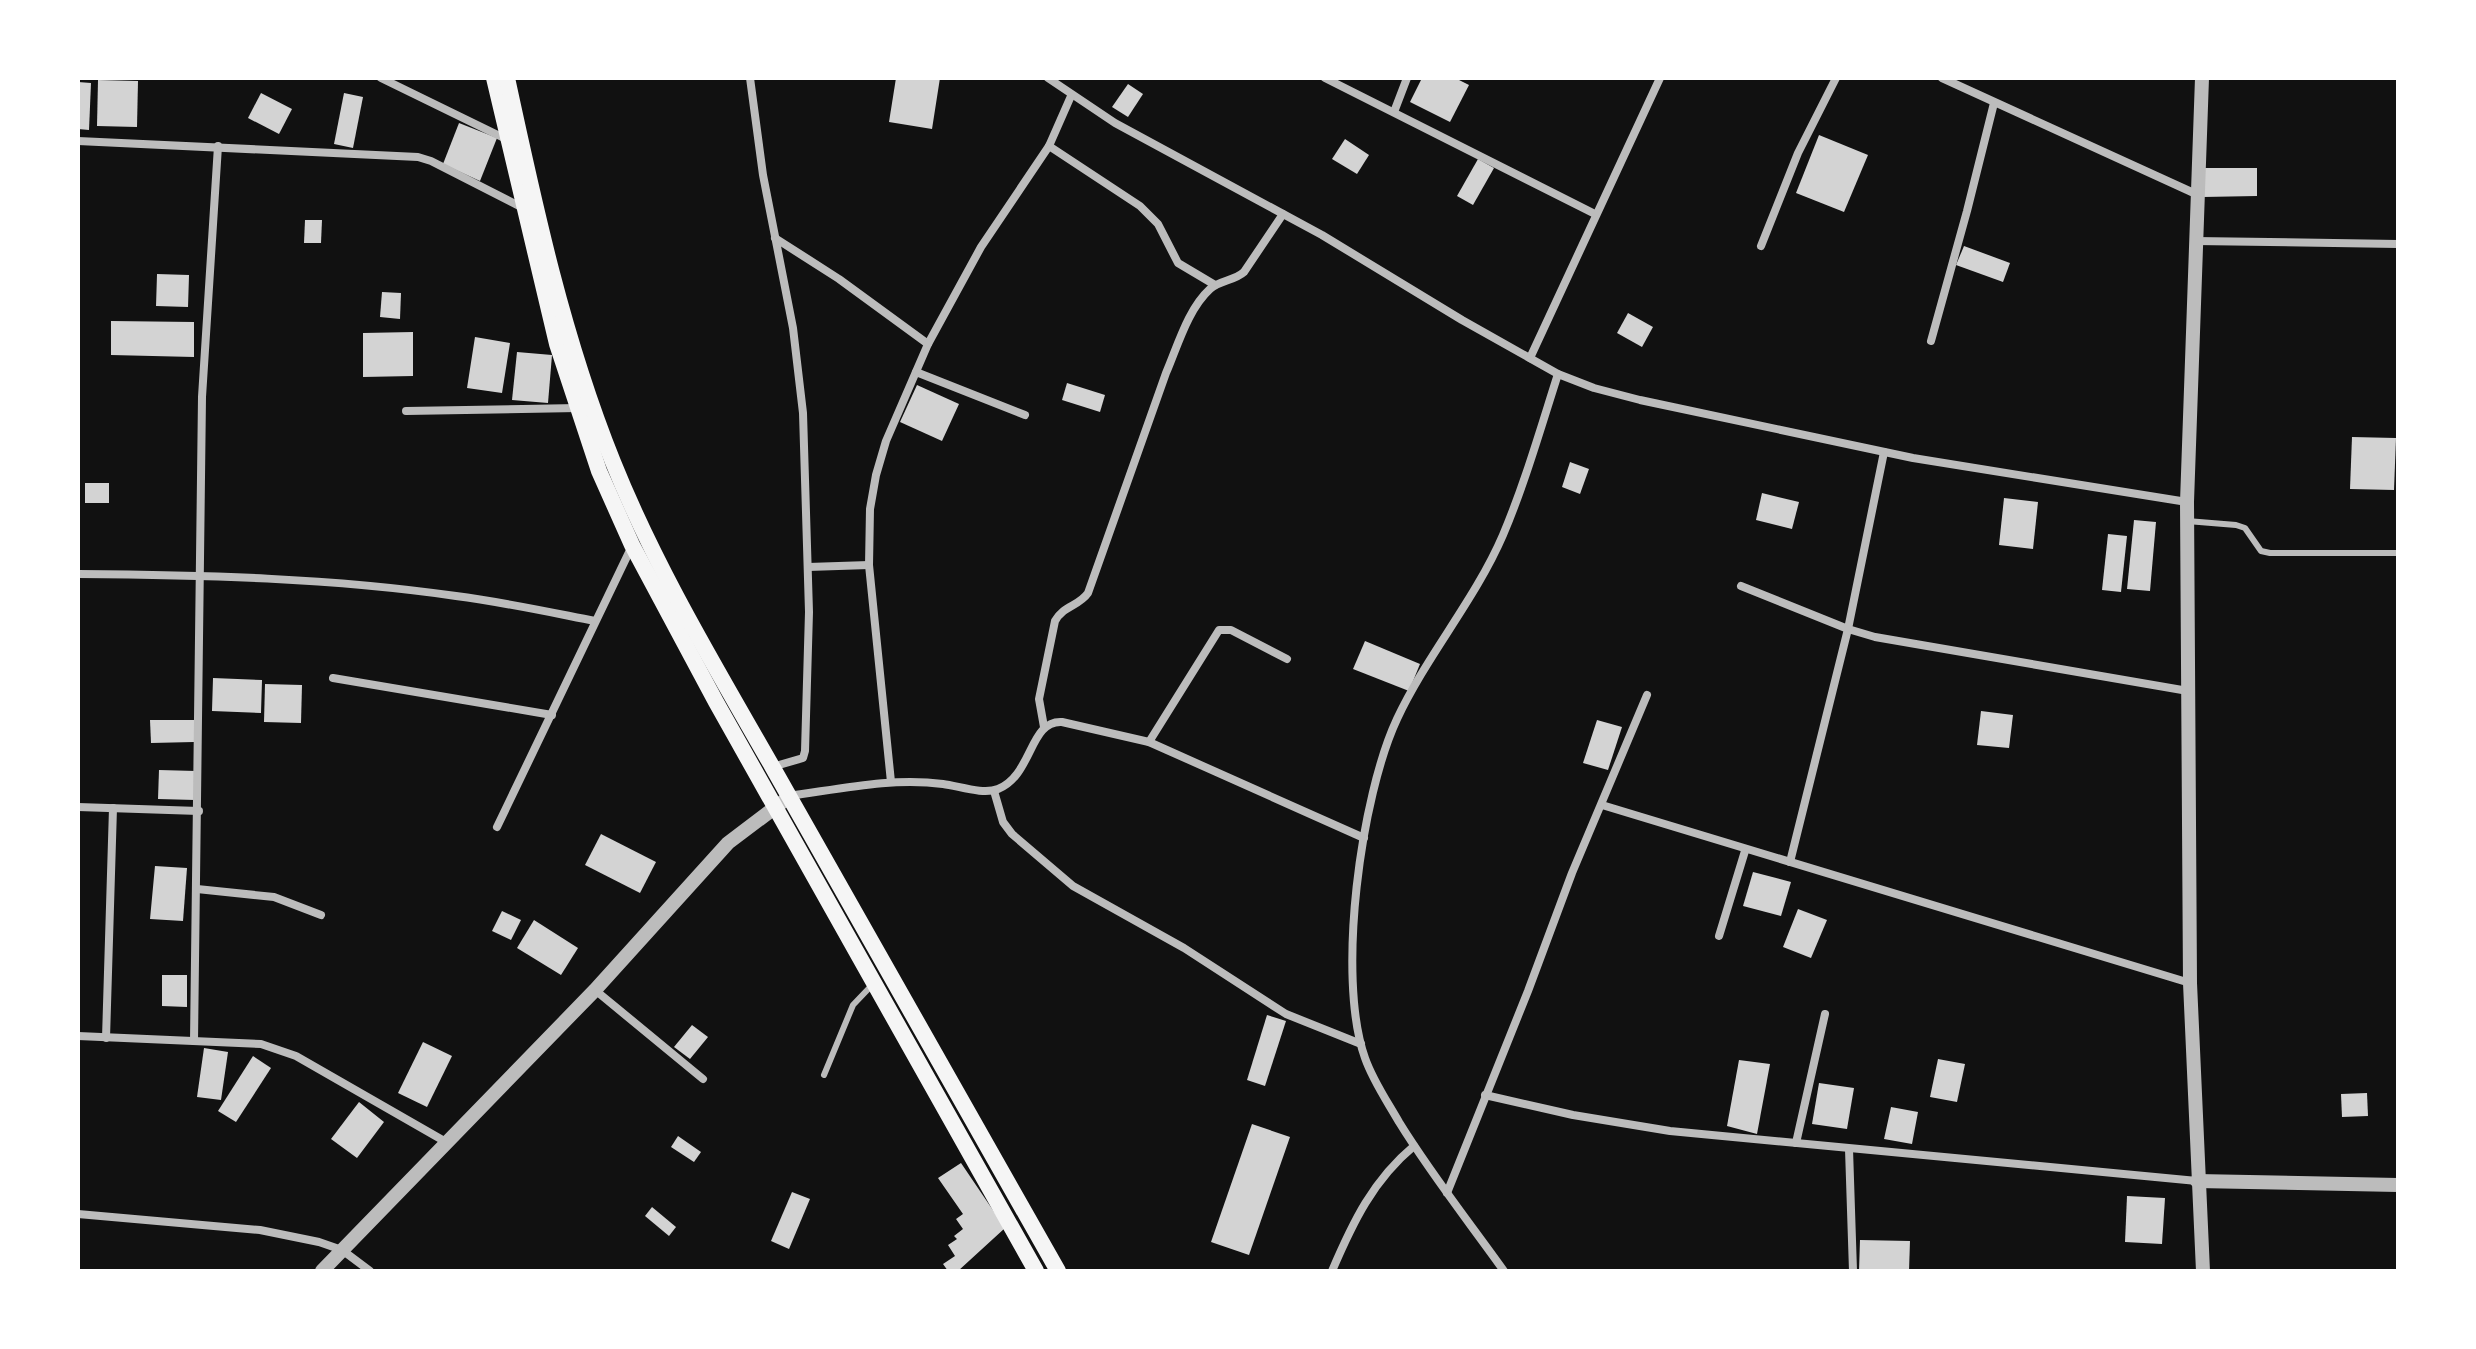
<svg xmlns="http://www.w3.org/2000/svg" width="2476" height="1349" font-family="Montserrat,sans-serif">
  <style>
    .building { fill: #d3d3d3 }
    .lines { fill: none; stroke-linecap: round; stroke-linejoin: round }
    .service { stroke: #bcbcbc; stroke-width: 6 }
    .minor { stroke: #bcbcbc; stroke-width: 8 }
    .tertiary { stroke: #bcbcbc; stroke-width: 14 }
    .secondary { stroke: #f5f5f5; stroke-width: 16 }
  </style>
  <rect width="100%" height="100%" fill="#111"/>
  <g class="building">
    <polygon points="896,78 940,78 932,129 889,122"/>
    <polygon points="1422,78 1455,78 1469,85 1450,122 1410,102"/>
    <polygon points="98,80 138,81 137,127 97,126"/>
    <polygon points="78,82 91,83 89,130 78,129"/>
    <polygon points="1128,84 1143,94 1128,117 1112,107"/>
    <polygon points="261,93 292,109 279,134 248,118"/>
    <polygon points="344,93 363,97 353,148 334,144"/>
    <polygon points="459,123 497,138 480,181 443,164"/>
    <polygon points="1819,135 1868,155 1844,212 1796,193"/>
    <polygon points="1345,139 1369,155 1357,174 1332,159"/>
    <polygon points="1478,159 1494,168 1473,205 1457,196"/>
    <polygon points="2203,168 2257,168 2257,196 2203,197"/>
    <polygon points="305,220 322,220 321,243 304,243"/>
    <polygon points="1964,246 2010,263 2003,282 1956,265"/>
    <polygon points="157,274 189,275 188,307 156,306"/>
    <polygon points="382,292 401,293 400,319 380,317"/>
    <polygon points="1628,313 1653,327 1642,347 1617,333"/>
    <polygon points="111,321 194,322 194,357 111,355"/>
    <polygon points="413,332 413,376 363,377 363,333"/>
    <polygon points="475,337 510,343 502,393 467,388"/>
    <polygon points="517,352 552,355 548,403 512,400"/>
    <polygon points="1067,383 1105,395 1100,412 1062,400"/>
    <polygon points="917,385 959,404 942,441 900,422"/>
    <polygon points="2352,437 2396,438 2394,490 2350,489"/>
    <polygon points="1570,462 1589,469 1580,494 1562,487"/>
    <rect x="85" y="483" width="24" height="20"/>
    <polygon points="1762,493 1799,502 1792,529 1756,520"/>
    <polygon points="2004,498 2038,502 2033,549 1999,545"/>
    <polygon points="2134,520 2156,522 2150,591 2127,589"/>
    <polygon points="2108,534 2127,536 2121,592 2102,590"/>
    <polygon points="1365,641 1420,664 1409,691 1353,669"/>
    <polygon points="213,678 262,680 261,713 212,711"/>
    <polygon points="265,684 302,685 301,723 264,722"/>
    <polygon points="1981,711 2013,715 2009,748 1977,745"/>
    <polygon points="150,720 194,720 194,742 151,743"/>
    <polygon points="1597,720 1622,727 1608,770 1583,763"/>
    <polygon points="159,770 196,771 195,800 158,799"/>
    <polygon points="601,834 656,862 640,893 585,865"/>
    <polygon points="155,866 187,868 183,921 150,919"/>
    <polygon points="1753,872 1791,882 1781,916 1743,906"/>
    <polygon points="1798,909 1827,920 1811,958 1783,947"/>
    <polygon points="502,911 521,920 511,940 492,931"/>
    <polygon points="534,920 578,948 561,975 517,948"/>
    <polygon points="162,975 187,975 187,1007 162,1006"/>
    <polygon points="1267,1015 1286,1021 1265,1086 1247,1080"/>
    <polygon points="692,1025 708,1037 690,1059 674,1047"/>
    <polygon points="423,1042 452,1056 427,1107 398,1093"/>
    <polygon points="204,1048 228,1052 221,1100 197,1097"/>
    <polygon points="253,1056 271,1068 236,1122 218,1111"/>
    <polygon points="1938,1059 1965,1064 1957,1102 1930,1097"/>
    <polygon points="1739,1060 1770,1064 1757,1134 1727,1126"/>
    <polygon points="1819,1083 1854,1088 1847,1129 1812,1124"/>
    <polygon points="2367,1093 2368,1116 2342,1117 2341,1094"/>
    <polygon points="359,1102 384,1122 357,1158 331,1139"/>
    <polygon points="1891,1107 1918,1112 1912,1144 1884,1139"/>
    <polygon points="1252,1124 1290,1137 1249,1255 1211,1242"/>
    <polygon points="678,1136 701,1152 694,1162 671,1147"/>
    <polygon points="961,1163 1005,1228 958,1271 948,1271 943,1264 955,1256 948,1245 957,1239 954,1236 963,1229 956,1219 963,1214 938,1178"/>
    <polygon points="792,1192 810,1199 789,1249 771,1241"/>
    <polygon points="2127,1196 2165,1198 2162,1244 2125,1242"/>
    <polygon points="652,1207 676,1227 669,1236 645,1216"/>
    <polygon points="1860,1240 1910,1241 1909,1271 1859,1271"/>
  </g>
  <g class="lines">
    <g class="service">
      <polyline points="2187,521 2236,525 2245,528 2261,551 2270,553 2398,553"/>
      <polyline points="824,1075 853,1005 873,984"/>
    </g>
    <g class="minor">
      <polyline points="381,78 506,139"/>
      <polyline points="750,78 763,175 793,328 803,413 809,612 805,751 803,758 772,767"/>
      <polyline points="1048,78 1115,123 1322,235 1462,320 1558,374 1594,388 1640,400 1913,458 2187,502"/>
      <polyline points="1325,78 1595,214"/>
      <polyline points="1942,78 2196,194"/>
      <polyline points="1394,112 1407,78"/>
      <polyline points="78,141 418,157 431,161 523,208"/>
      <polyline points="1049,146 1140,206 1158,224 1178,263 1215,285"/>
      <polyline points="775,238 839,279 928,344"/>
      <polyline points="2195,241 2398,244"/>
      <polyline points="1761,246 1798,153 1836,78"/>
      <polyline points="1931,341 1967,211 1994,103"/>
      <polyline points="1530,358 1660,78"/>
      <polyline points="916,372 1025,415"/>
      <polyline points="406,411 578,408"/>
      <polyline points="808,567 869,565"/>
      <path d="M78 574C204 575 331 578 456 596 503 602 549 612 595 621"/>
      <polyline points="1741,586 1848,629 1875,637 2188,691"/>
      <polyline points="333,678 552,715"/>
      <path d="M1044 727 1039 699 1055 621C1063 606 1079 606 1088 593L1166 373C1178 345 1188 309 1210 289 1220 280 1234 281 1244 272L1283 214"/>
      <polyline points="1149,742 1219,630 1231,630 1287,659"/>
      <polyline points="891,782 869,565 870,509 876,475 886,441 928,344 981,247 1049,146 1071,96"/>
      <polyline points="994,791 1003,822 1012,834 1073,886 1184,948 1286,1014 1361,1044"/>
      <path d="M789 796C840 789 892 777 943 784 959 786 983 795 998 789 1033 775 1029 720 1062 722L1149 742 1364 838"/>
      <polyline points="1602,805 2190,983"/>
      <polyline points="78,807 199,811"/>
      <polyline points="497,827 632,546"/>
      <polyline points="1790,862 1848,629 1884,452"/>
      <polyline points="197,889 274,897 321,915"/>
      <polyline points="1719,936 1745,851"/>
      <polyline points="595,990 703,1079"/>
      <polyline points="78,1036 261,1044 296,1056 446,1142"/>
      <polyline points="106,1038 113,808"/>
      <polyline points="194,1041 202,397 218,146"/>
      <polyline points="1485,1095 1573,1115 1670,1131 2197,1181"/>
      <polyline points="1796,1143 1825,1014"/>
      <polyline points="1849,1149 1853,1271"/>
      <polyline points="1447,1193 1528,991 1572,873 1647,695"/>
      <polyline points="78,1214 260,1230 319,1242 342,1250 370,1271"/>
      <path d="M1332 1271C1353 1222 1373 1180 1414 1146"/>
      <path d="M1504 1271C1469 1222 1431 1174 1399 1122 1387 1101 1373 1081 1365 1058 1336 977 1361 796 1397 719 1427 655 1475 600 1503 535 1525 483 1541 427 1558 374"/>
    </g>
    <g class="tertiary">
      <polyline points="2202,78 2187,502 2190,983 2203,1271"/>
      <polyline points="2197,1181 2398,1185"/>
      <polyline points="322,1271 595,990 728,843 789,797"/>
    </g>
    <g class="secondary">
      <polyline points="494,78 557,344 599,471 632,545 716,702 1036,1271"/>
      <path d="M507 78C535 208 563 338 613 462 656 569 716 668 773 768 868 936 963 1104 1058 1271"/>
    </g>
  </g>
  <rect width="2476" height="1349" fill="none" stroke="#ffffff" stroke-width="160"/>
</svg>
